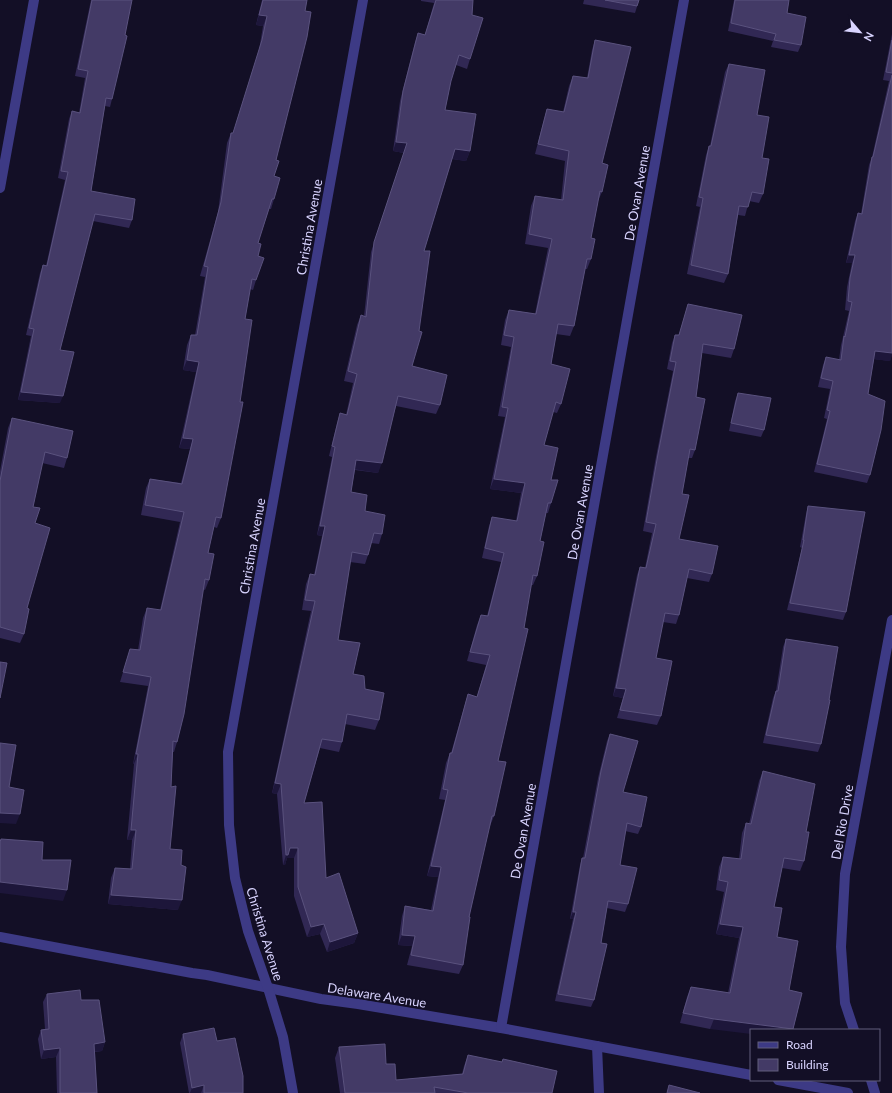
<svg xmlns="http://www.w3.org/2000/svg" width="892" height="1093" font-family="Lato,sans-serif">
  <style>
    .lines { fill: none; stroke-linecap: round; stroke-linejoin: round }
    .street { stroke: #3d3a85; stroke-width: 10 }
    .wall { fill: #312854 }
    .shaded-wall { fill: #1d163a }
    .building { fill: #433a66; stroke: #5a527e }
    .labels { text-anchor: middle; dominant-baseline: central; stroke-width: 3.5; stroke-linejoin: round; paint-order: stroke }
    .street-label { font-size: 13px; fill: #d9d4ff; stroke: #130f26 }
  </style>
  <rect width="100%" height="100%" fill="#130f26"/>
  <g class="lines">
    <g class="street">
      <polyline points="0,188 34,0"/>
      <polyline points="0,937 192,973 207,975 321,999 358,1004 501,1028 751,1075"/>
      <polyline points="501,1028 684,0"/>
      <polyline points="854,1030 845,1003 841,947 845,874 892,620"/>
      <polyline points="597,1046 599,1093"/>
      <polyline points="778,1080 848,1093"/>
      <polyline points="871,1080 875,1093"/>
      <polyline points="293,1093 283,1037 268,988 248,931 235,878 229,825 228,752 363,0"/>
    </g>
  </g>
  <g class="wall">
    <polygon points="91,0 132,0 112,99 110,107 105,106 91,191 132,220 129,228 93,221 60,350 60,403 18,400 31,336 26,335 40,273 43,265 46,266 65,180 58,178 69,119 72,111 79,113 85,78 75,76"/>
    <polygon points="262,0 307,0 276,160 274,176 274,199 271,209 269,209 258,243 258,256 256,280 253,290 250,289 245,319 221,518 217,528 214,527 208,553 209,580 205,590 203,589 177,742 174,752 173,752 171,787 170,849 181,865 178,910 108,904 111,878 115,868 130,869 132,840 127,840 134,764 133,764 148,686 120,682 130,649 138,650 143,618 147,608 160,610 180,522 141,515 146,488 150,479 181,483 190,449 179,448 196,372 183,370 187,345 191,335 195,335 205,277 200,276 218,212 227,143 231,133 233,133 259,50 263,26 256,25"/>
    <polygon points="421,0 473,0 472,15 470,59 467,69 456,65 451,81 445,110 470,151 466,161 452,159 424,251 412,366 440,405 436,414 396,406 378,473 355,470 351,492 382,534 379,544 371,543 368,555 365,564 350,562 338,640 353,674 365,689 379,720 375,730 345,724 342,742 339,752 320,748 304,803 326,878 358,933 354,943 327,952 320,934 307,937 294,896 294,858 287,858 285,865 283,865 277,794 272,793 311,611 302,610 306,584 310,574 314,575 322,536 317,535 332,457 329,456 337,423 340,413 346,415 353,383 344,381 357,325 361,315 364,316 371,252 404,153 393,151 400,101 415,42 418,33 425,35 434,3 421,1"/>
    <polygon points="584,0 639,0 635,13 583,4"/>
    <polygon points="734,0 789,0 787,13 801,45 798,52 771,47 773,41 728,31"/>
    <polygon points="892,34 892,353 890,361 874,359 868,394 870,475 867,483 814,472 827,419 824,418 830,389 818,387 823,365 826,357 839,360 841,345 843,337 849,311 845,310 847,287 852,263 846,263 855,221 858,213 861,214 869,165 872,157 889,81 883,80"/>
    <polygon points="595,40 602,163 602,192 598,201 591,238 591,259 587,269 585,269 574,326 570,336 556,334 551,364 561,404 557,413 553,412 544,445 551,480 551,503 548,513 546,513 540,541 537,576 533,585 531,585 498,761 494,816 490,826 489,825 469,917 463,965 459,974 407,965 412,946 398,945 402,916 405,906 431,910 438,877 427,876 445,800 439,799 446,763 450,753 451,753 465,704 468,694 477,697 486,665 467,661 477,625 481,615 487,616 501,562 482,558 489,526 492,517 516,521 521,493 490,489 505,417 498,416 511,347 501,345 505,320 509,310 535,314 548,248 525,244 531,206 535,196 561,200 565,161 535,154 544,119 547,109 563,112 569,86 573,76 587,78 592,50"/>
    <polygon points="729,64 757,115 762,158 763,194 759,203 749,201 745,216 738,215 728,274 724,283 687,274 700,207 696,206 706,155 709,146 710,146 725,72"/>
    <polygon points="688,304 734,349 731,358 702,353 696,397 695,450 692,458 688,458 682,494 679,539 712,574 709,582 687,578 679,615 676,624 663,622 656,658 661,716 657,725 617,718 623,698 613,696 637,575 640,567 645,568 652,533 643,531 655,462 673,371 667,369 672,343 675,335 679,335"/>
    <polygon points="738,393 764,430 761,437 729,431 735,401"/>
    <polygon points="12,418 67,458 64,468 42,463 33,507 35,523 27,608 24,634 20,643 0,638 0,471 8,428"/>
    <polygon points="808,506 846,612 843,620 787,610 802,548 800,547 806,514"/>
    <polygon points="786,639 829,700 821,744 818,752 763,743 773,698 776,691 783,647"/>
    <polygon points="610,734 623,792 641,827 638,834 625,831 620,865 628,904 625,912 607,908 601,943 594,1000 591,1007 555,1001 573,919 570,919 580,865 582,858 583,858 598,778 607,741"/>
    <polygon points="763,771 806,832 804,861 800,871 782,868 774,907 777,937 789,990 802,993 793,1030 710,1029 680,1023 687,997 691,987 728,993 739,938 716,934 724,892 716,890 719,867 723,857 739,859 742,833 746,823 749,824 759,781"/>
    <polygon points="47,994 81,1000 105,1042 102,1051 95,1052 97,1093 57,1093 56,1057 41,1059 38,1039 41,1030 45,1029 43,1002"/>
    <polygon points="183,1034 217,1041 243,1093 189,1093 180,1043"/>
    <polygon points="339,1047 386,1064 396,1080 462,1074 464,1066 468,1055 552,1093 340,1093 335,1058"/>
  </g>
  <g class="shaded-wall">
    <polygon points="259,15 267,16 263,26 256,25"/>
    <polygon points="396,142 407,143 404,153 393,151"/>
    <polygon points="455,149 470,151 466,161 452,159"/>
    <polygon points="849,255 855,255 852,263 846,263"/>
    <polygon points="875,351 892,353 892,356 890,361 872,359"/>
    <polygon points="187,360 199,362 196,372 183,370"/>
    <polygon points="21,392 63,396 60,403 18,400"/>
    <polygon points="183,438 193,439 190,449 179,448"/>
    <polygon points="356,460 382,463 378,473 353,469"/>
    <polygon points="494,479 525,483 521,493 490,489"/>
    <polygon points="320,526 325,526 322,536 317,535"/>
    <polygon points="616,688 626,689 623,698 613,696"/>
    <polygon points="136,754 138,754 134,764 133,764"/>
    <polygon points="275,783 281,784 277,794 272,793"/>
    <polygon points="0,813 20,814 16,824 0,823"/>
    <polygon points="131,830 136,830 132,840 127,840"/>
    <polygon points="290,848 298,848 294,858 287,858 285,865 283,865 286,855"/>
    <polygon points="431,866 441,867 438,877 427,876"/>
    <polygon points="0,882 67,890 63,901 0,893"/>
    <polygon points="111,895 182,900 178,910 108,904"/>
    <polygon points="573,912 576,912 573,919 570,919"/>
    <polygon points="324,924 320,934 307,937 311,927"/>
    <polygon points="720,924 743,927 739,938 716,934"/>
    <polygon points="358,933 354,943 327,952 330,942"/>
    <polygon points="402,935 415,936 412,946 398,945"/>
    <polygon points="714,1019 793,1029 793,1030 751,1030 751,1034 710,1029"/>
    <polygon points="105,1042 102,1051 91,1052 94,1044"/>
    <polygon points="60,1048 56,1057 41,1059 44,1050"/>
    <polygon points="204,1085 201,1093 190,1093 192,1088"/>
  </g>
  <g class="building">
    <polygon points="92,0 132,0 125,35 127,36 112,99 106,98 91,191 135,199 132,220 95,214 60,350 74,352 63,396 21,392 34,329 29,328 43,265 47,266 68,172 61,171 72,111 80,113 88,71 78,69"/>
    <polygon points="263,0 307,0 305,11 311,12 307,37 276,160 279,161 274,176 280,178 274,199 272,199 258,243 261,244 258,256 264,258 256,280 252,279 245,319 252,320 240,402 243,402 221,518 216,517 208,553 214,554 209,580 205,579 184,714 177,742 173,741 171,787 176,786 170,849 182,850 181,865 186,867 182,900 111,895 115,868 132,869 136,830 131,830 138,754 136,754 151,677 123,672 130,649 140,650 147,608 161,610 184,512 145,505 150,479 182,484 193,439 183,438 199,362 187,360 191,335 197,335 208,267 204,266 221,202 231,133 233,133 262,40 267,16 259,15"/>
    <polygon points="436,0 473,0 472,15 483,18 470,59 459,55 451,81 445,110 476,114 470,151 455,149 424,251 430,251 419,331 422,332 412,366 447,375 440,405 398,396 382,463 356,460 351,492 367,495 365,511 385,515 382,534 374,533 368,555 352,552 338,640 360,643 353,674 364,676 365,689 384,693 379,720 347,714 342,742 322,739 304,803 322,802 326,878 339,873 358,933 330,942 324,924 311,927 298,887 298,848 290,848 288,855 286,855 281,784 275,783 315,601 305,600 310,574 315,575 325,526 320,526 335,447 332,446 340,413 347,415 357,374 348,371 361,315 366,317 374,242 407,143 396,142 403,91 418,33 425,35"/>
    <polygon points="605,0 639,0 637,6"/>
    <polygon points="735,0 789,0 787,13 806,17 801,45 774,40 776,34 731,23"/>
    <polygon points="595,40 631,47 602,163 608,165 602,192 600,191 591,238 595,239 591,259 587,259 574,326 558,324 551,364 570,369 561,404 556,402 544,445 558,448 551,480 558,480 551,503 548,503 540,541 544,542 537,576 533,575 524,628 528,629 498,761 506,762 494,816 492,816 469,917 470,917 463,965 411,955 415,936 402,935 405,906 433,911 441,867 431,866 448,790 443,789 450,753 452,753 468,694 477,697 490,655 470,652 481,615 488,616 504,553 485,548 492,517 517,521 525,483 494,479 508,408 502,407 514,337 504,335 509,310 536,314 552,239 529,234 535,196 563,200 569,151 538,144 547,109 564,112 573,76 588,78"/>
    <polygon points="892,40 892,73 886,72"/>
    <polygon points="729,64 765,70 757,115 769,117 762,158 769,159 763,194 752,192 748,207 739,206 728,274 691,265 703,198 699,197 709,146 711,146"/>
    <polygon points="892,75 892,353 875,351 868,394 885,401 881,430 870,475 817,464 830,411 827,410 833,381 821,378 826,357 841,360 844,336 845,337 852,302 848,301 850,278 855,255 849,255 858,213 862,214 872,157 873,157"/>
    <polygon points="688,304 742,315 734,349 703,344 696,397 705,399 695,450 690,449 682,494 689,495 679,539 718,546 712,574 689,569 679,615 665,613 656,658 672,661 661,716 620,710 626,689 616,688 640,567 646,568 656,524 646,522 658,454 676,362 670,361 675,335 679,335"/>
    <polygon points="738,393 771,398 764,430 731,423"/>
    <polygon points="12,418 73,431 67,458 45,452 33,507 40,508 35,523 50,528 27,608 29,609 24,634 0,627 0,481"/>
    <polygon points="808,506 865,512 846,612 790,603 804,540 803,540"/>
    <polygon points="786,639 838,647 829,700 830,700 821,744 766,735 776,691 778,691"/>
    <polygon points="0,662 7,663 0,698"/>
    <polygon points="610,734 638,741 623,792 647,797 641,827 627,823 620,865 637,868 628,904 608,901 601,943 607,944 594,1000 558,994 576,912 573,912 582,858 585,858 601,771"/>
    <polygon points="0,743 16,745 9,787 24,790 20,814 0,813"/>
    <polygon points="763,771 815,784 806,832 809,832 804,861 784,858 774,907 782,908 777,937 798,941 789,990 802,993 793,1029 714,1019 683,1013 691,987 730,993 743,927 720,924 728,882 719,880 723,857 741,859 746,823 751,824"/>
    <polygon points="1,839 43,842 42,860 71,860 67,890 0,882 0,842"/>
    <polygon points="80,990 81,1000 99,1000 105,1042 94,1044 97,1093 60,1093 60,1048 44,1050 41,1030 49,1029 47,994"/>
    <polygon points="214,1028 217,1041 235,1038 243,1076 243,1093 204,1093 204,1085 192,1088 183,1034"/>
    <polygon points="385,1044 386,1064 395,1064 396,1080 463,1074 468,1055 502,1062 503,1059 557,1071 552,1093 468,1093 434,1087 435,1093 345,1093 339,1047"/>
    <polygon points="669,1085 700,1093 667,1093"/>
  </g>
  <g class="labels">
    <g class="street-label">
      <text transform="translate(637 193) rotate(-80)">De Ovan Avenue</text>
      <text transform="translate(309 227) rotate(-80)">Christina Avenue</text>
      <text transform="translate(580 512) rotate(-80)">De Ovan Avenue</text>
      <text transform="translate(252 546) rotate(-80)">Christina Avenue</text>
      <text transform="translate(842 822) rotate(-80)">Del Rio Drive</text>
      <text transform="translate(523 831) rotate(-80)">De Ovan Avenue</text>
      <text transform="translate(265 934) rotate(73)">Christina Avenue</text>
      <text transform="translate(377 995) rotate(9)">Delaware Avenue</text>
    </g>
  </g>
  <rect x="750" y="1029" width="130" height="52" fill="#130f26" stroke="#625e7d"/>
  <rect x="758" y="1042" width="20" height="6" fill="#3d3a85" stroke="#625e7d"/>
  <text x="786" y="1049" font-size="12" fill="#d9d4ff">Road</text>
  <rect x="758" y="1059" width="20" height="12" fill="#433a66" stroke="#625e7d"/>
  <text x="786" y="1069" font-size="12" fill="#d9d4ff">Building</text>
  <g transform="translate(860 32) rotate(118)" stroke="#130f26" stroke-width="3" paint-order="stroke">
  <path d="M0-3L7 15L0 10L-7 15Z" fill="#d9d4ff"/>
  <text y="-6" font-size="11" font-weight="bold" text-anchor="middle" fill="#d9d4ff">N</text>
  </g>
</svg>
